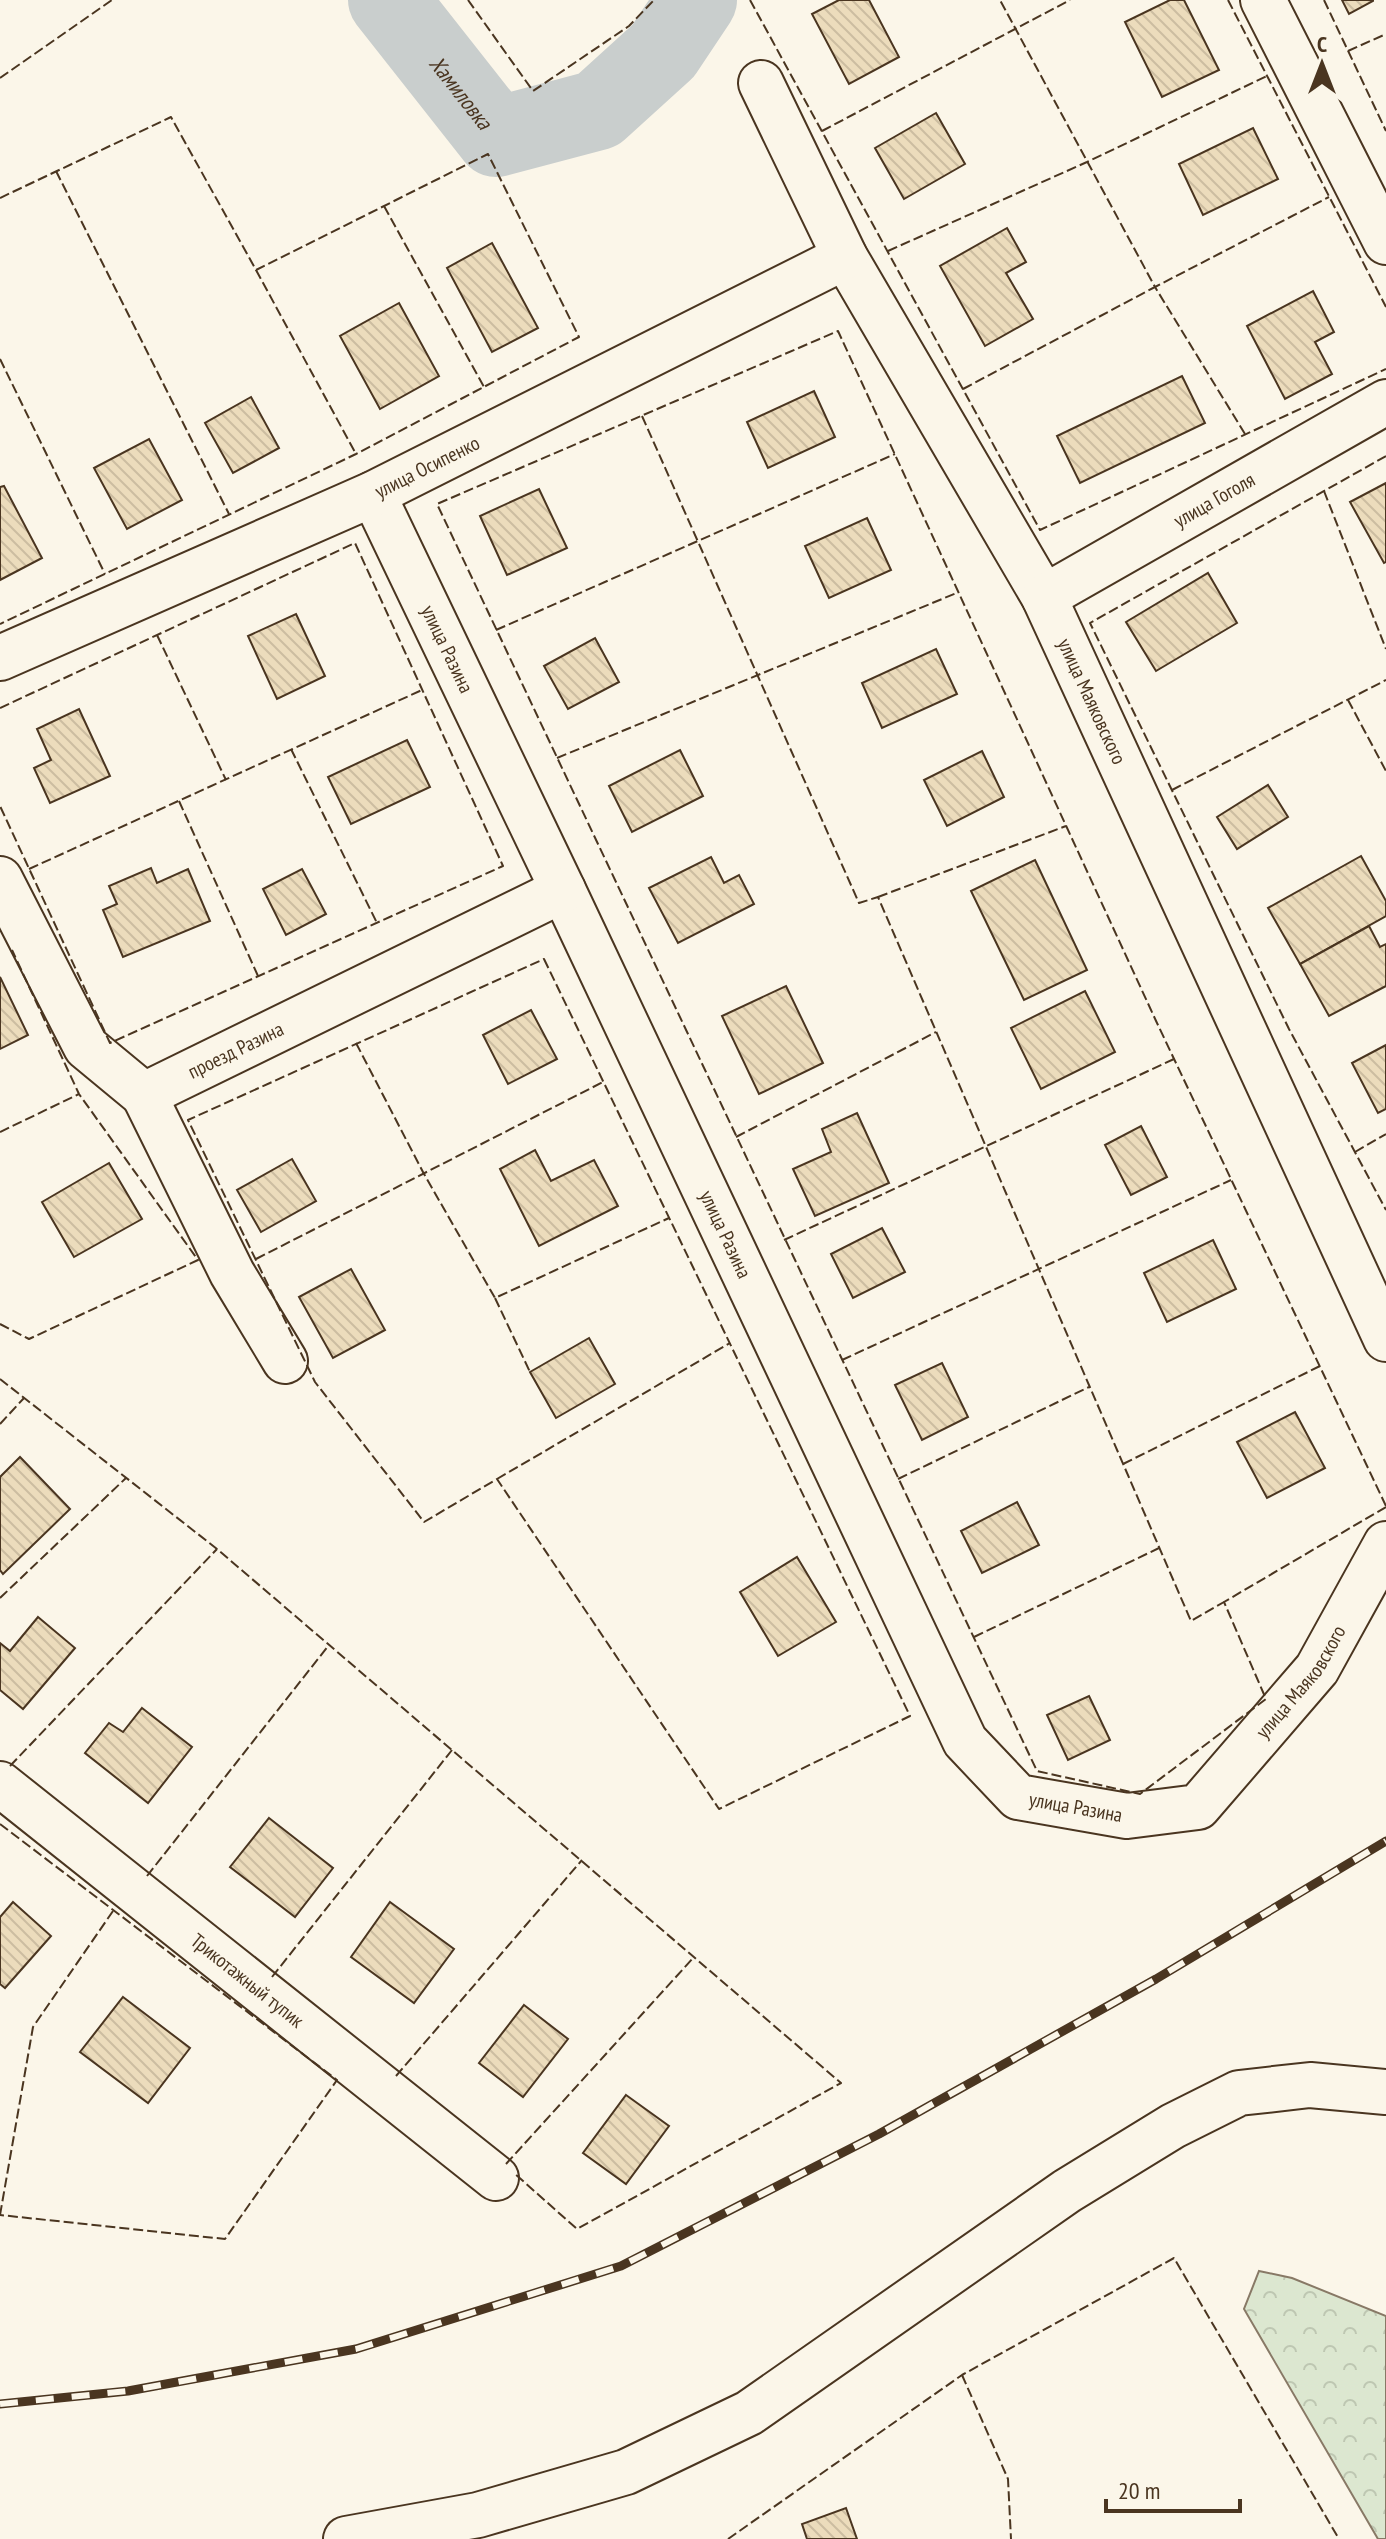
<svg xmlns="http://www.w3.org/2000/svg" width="1386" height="2539" font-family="'PT Sans Narrow',sans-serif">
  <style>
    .forest { fill: url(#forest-crowns); stroke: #887966; stroke-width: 2 }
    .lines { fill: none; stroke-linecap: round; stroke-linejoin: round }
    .river { stroke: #c9cecd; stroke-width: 80 }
    .building { fill: url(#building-back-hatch); stroke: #4a3520; stroke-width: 2 }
    .minor-casing { stroke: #4a3520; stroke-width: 48 }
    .minor { stroke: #fbf6e9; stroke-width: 44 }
    .rail-casing { stroke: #4a3520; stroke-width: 9 }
    .rail { stroke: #fbf6e9; stroke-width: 6; stroke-dasharray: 18; stroke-linecap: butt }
    .fence { stroke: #4a3520; stroke-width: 2; stroke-dasharray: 10 4; stroke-linecap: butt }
    .labels { text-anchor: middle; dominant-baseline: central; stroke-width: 6; stroke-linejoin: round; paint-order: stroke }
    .street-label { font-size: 20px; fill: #4a3520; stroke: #fbf6e9 }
    .water-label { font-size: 22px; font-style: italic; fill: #4a3520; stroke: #fbf6e9 }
  </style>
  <defs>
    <pattern id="forest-crowns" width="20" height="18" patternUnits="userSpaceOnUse" patternTransform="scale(2)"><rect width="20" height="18" fill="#dce7d0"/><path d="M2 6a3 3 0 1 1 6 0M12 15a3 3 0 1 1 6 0" fill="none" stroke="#bec7b2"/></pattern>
    <pattern id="building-back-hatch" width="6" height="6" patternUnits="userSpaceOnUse" patternTransform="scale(2)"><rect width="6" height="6" fill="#ecdcbc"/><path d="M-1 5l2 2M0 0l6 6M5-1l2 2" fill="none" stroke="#ccbda1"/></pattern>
  </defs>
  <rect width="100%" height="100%" fill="#fbf6e9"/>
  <polygon class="forest" points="1259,2271 1292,2278 1386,2316 1386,2539 1378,2539 1244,2309"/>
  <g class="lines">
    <path class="river" id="s1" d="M388 0 496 137 598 110 663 51 697 0"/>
  </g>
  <g class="building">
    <polygon points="839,0 869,0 899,57 849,84 812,14"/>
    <polygon points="1170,0 1184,0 1219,70 1162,97 1125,22"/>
    <polygon points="1342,0 1373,0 1373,1 1349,14"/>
    <polygon points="936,113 965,164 904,199 875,148"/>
    <polygon points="1253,128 1278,179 1203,215 1179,164"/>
    <polygon points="1007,228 1026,262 1006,273 1033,319 985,346 940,266"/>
    <polygon points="492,243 538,328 492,352 447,268"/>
    <polygon points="1313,291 1334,332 1315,342 1332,374 1285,399 1247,326"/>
    <polygon points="399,303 439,376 380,409 340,336"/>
    <polygon points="1182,376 1205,423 1080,483 1057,436"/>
    <polygon points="814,391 835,437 768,468 747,422"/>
    <polygon points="251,397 279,448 233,473 205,423"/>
    <polygon points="149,439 182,500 127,529 94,468"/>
    <polygon points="1386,483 1386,562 1384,563 1350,502"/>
    <polygon points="4,486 42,558 0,580 0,487"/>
    <polygon points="539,489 567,548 507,575 480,516"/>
    <polygon points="867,518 891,570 829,598 805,546"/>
    <polygon points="1208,573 1237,623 1156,671 1126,622"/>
    <polygon points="296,614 325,676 277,699 248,636"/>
    <polygon points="595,638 619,682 568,709 544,666"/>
    <polygon points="936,649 957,694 882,728 862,683"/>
    <polygon points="79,709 110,776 50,803 34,768 51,760 37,729"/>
    <polygon points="407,740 430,787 351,824 328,777"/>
    <polygon points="680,750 703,796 632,832 609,786"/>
    <polygon points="982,751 1004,797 947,826 924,780"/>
    <polygon points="1268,785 1288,817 1237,849 1217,817"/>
    <polygon points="1361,856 1386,901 1386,916 1300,964 1268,908"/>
    <polygon points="711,857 724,883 739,875 754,904 678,943 649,888"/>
    <polygon points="1035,860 1087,970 1024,1000 971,891"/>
    <polygon points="151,868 157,883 188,869 210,921 123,957 103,910 117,904 109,886"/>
    <polygon points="302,869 326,914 286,935 263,889"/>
    <polygon points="1369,926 1380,947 1386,944 1386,986 1329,1016 1300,964"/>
    <polygon points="0,977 28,1035 0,1049"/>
    <polygon points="786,986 823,1063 759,1094 722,1016"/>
    <polygon points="1085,991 1115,1052 1041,1089 1011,1028"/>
    <polygon points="531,1010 557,1059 508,1084 483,1035"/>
    <polygon points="1386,1045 1386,1109 1378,1113 1352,1063"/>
    <polygon points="857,1113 889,1183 815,1216 793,1169 831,1152 822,1129"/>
    <polygon points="1141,1126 1167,1177 1131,1195 1105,1145"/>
    <polygon points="535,1150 551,1181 594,1160 618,1206 539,1246 500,1169"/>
    <polygon points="292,1159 316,1201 261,1232 237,1190"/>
    <polygon points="109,1163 142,1219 74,1257 42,1202"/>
    <polygon points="882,1228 905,1272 853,1298 831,1254"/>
    <polygon points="1213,1240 1236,1289 1167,1322 1144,1273"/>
    <polygon points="351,1269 385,1330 333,1358 299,1297"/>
    <polygon points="589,1338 615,1384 556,1418 530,1372"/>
    <polygon points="942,1363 968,1417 922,1440 895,1385"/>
    <polygon points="1295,1412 1325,1468 1267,1498 1237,1442"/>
    <polygon points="20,1457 70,1509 3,1574 0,1570 0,1477"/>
    <polygon points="1017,1502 1039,1545 982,1573 961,1531"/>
    <polygon points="797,1557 836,1622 778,1656 740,1592"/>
    <polygon points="38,1617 75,1648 23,1709 0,1690 0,1643 10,1651"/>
    <polygon points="1089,1696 1110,1740 1068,1760 1047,1715"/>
    <polygon points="142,1708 192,1747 148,1803 85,1753 109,1723 123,1732"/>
    <polygon points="269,1818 333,1868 295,1917 230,1867"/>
    <polygon points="13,1902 51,1936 5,1988 0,1984 0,1917"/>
    <polygon points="390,1902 454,1949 414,2003 351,1957"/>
    <polygon points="123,1997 190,2048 148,2103 80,2052"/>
    <polygon points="524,2005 568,2039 523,2097 479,2063"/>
    <polygon points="626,2095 669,2126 626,2184 583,2153"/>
    <polygon points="846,2508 857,2539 807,2539 802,2524"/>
  </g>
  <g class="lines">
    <defs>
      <g id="minor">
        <polyline points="1263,0 1386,242"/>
        <path id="s2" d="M761 83 845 257 1044 597 1386 1339"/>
        <path id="s3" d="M373 494 563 890 965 1741 1018 1797 1127 1816 1198 1807 1317 1669 1386 1544"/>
        <path id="s4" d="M1044 597 1386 402"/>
        <path id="s5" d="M0 658 373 494 845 257"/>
        <path id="s6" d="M0 879 86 1047 144 1095 563 890"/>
        <polyline points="144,1095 232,1273 285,1361"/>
        <path id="s7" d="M0 1784 496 2178"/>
        <polyline points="346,2539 478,2515 626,2472 749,2413 1067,2191 1173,2126 1239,2093 1310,2085 1386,2092"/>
      </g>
    </defs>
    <use href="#minor" class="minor-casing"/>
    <use href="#minor" class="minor"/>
    <defs>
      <polyline id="rail" points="0,2404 128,2391 356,2349 621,2266 879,2134 1156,1979 1386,1841"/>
    </defs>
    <use href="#rail" class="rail-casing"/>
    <use href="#rail" class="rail"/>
    <g class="fence">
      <polyline points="468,0 533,91 629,26 654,0"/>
      <polyline points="750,0 1040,530 1386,369"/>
      <polyline points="1228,0 1386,307"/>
      <polyline points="1324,0 1386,131"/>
      <polyline points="1348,51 1386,34"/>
      <polyline points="0,78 112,0"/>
      <polyline points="822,131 1070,0"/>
      <polyline points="56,171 229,514"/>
      <polyline points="0,198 171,117 256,270 488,154 579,337 356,454 0,624"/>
      <polyline points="384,206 484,387"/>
      <polyline points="888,251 1087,162 1267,76"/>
      <polyline points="256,270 356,454"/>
      <polyline points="0,359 105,574"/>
      <polyline points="963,389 1155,287 1000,0"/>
      <polyline points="642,416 859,903 878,897 1191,1621 1224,1602"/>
      <polyline points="1245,434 1155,287 1329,197"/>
      <polyline points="1386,456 1090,623 1289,1029 1386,1210"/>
      <polyline points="1324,491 1386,649"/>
      <polyline points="496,630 895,454"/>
      <polyline points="157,635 226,780"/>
      <polyline points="1348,700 1386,771"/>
      <polyline points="0,708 355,543 503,866 110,1043 0,806"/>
      <polyline points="291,749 377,923"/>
      <polyline points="557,758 959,592"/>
      <polyline points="1172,790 1386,680"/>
      <polyline points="179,801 258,976"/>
      <polyline points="29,869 422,690"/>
      <polyline points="878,897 1066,826"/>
      <polygon points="544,959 910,1716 719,1809 497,1479 424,1522 315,1382 188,1120"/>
      <polyline points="356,1043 424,1174 495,1298 669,1218"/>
      <polyline points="0,1132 79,1094"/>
      <polyline points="736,1137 936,1032"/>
      <polyline points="1355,1152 1386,1134"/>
      <polyline points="784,1240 1174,1059"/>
      <polyline points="256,1259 603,1082"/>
      <polyline points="495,1298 530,1372"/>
      <polyline points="0,1324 29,1339 198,1260 79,1094 12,950"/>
      <polyline points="842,1360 1231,1180"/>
      <polyline points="0,1379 217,1549 841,2083 577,2229 514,2173"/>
      <polyline points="0,1424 24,1398"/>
      <polyline points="1123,1464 1320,1366"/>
      <polyline points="497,1479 730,1343"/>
      <polyline points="898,1479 1089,1387"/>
      <polyline points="1386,1506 1157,1023 838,331 437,504 1037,1771 1140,1794 1266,1699 1224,1602 1386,1507"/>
      <polyline points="0,1598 126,1478"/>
      <polyline points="974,1637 1159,1548"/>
      <polyline points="10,1766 217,1549"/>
      <polyline points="0,1824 337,2080 225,2239 0,2215"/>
      <polyline points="147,1876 329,1645"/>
      <polyline points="272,1977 452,1750"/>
      <polyline points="396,2076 582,1860"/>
      <polyline points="506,2164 694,1957"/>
      <polyline points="0,2215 33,2027 113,1911"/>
      <polyline points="962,2375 1008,2479 1011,2539"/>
      <polyline points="728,2539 962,2375 1174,2258 1339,2539"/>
    </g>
  </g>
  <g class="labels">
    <g class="street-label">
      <text stroke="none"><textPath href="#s5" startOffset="468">улица Осипенко</textPath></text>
      <text stroke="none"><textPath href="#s4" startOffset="196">улица Гоголя</textPath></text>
      <text stroke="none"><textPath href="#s3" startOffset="172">улица Разина</textPath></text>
      <text stroke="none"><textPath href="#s2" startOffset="702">улица Маяковского</textPath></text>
      <text stroke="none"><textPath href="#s6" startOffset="366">проезд Разина</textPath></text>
      <text stroke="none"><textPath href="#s3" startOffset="820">улица Разина</textPath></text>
      <text stroke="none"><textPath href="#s3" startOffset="1802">улица Маяковского</textPath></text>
      <text stroke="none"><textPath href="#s3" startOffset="1516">улица Разина</textPath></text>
      <text stroke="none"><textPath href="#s7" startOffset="316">Трикотажный тупик</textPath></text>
    </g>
    <g class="water-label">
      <text stroke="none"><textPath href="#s1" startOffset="118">Хамиловка</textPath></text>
    </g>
  </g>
  <g transform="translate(1322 64)" stroke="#fbf6e9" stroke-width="6" paint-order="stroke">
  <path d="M0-6L14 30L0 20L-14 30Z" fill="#4a3520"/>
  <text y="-12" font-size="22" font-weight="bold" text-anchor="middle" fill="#4a3520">С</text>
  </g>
  <path d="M1106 2499v12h134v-12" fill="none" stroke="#4a3520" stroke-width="4"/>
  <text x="1118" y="2499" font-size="24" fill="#4a3520" stroke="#fbf6e9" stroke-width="6" paint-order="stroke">20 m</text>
</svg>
